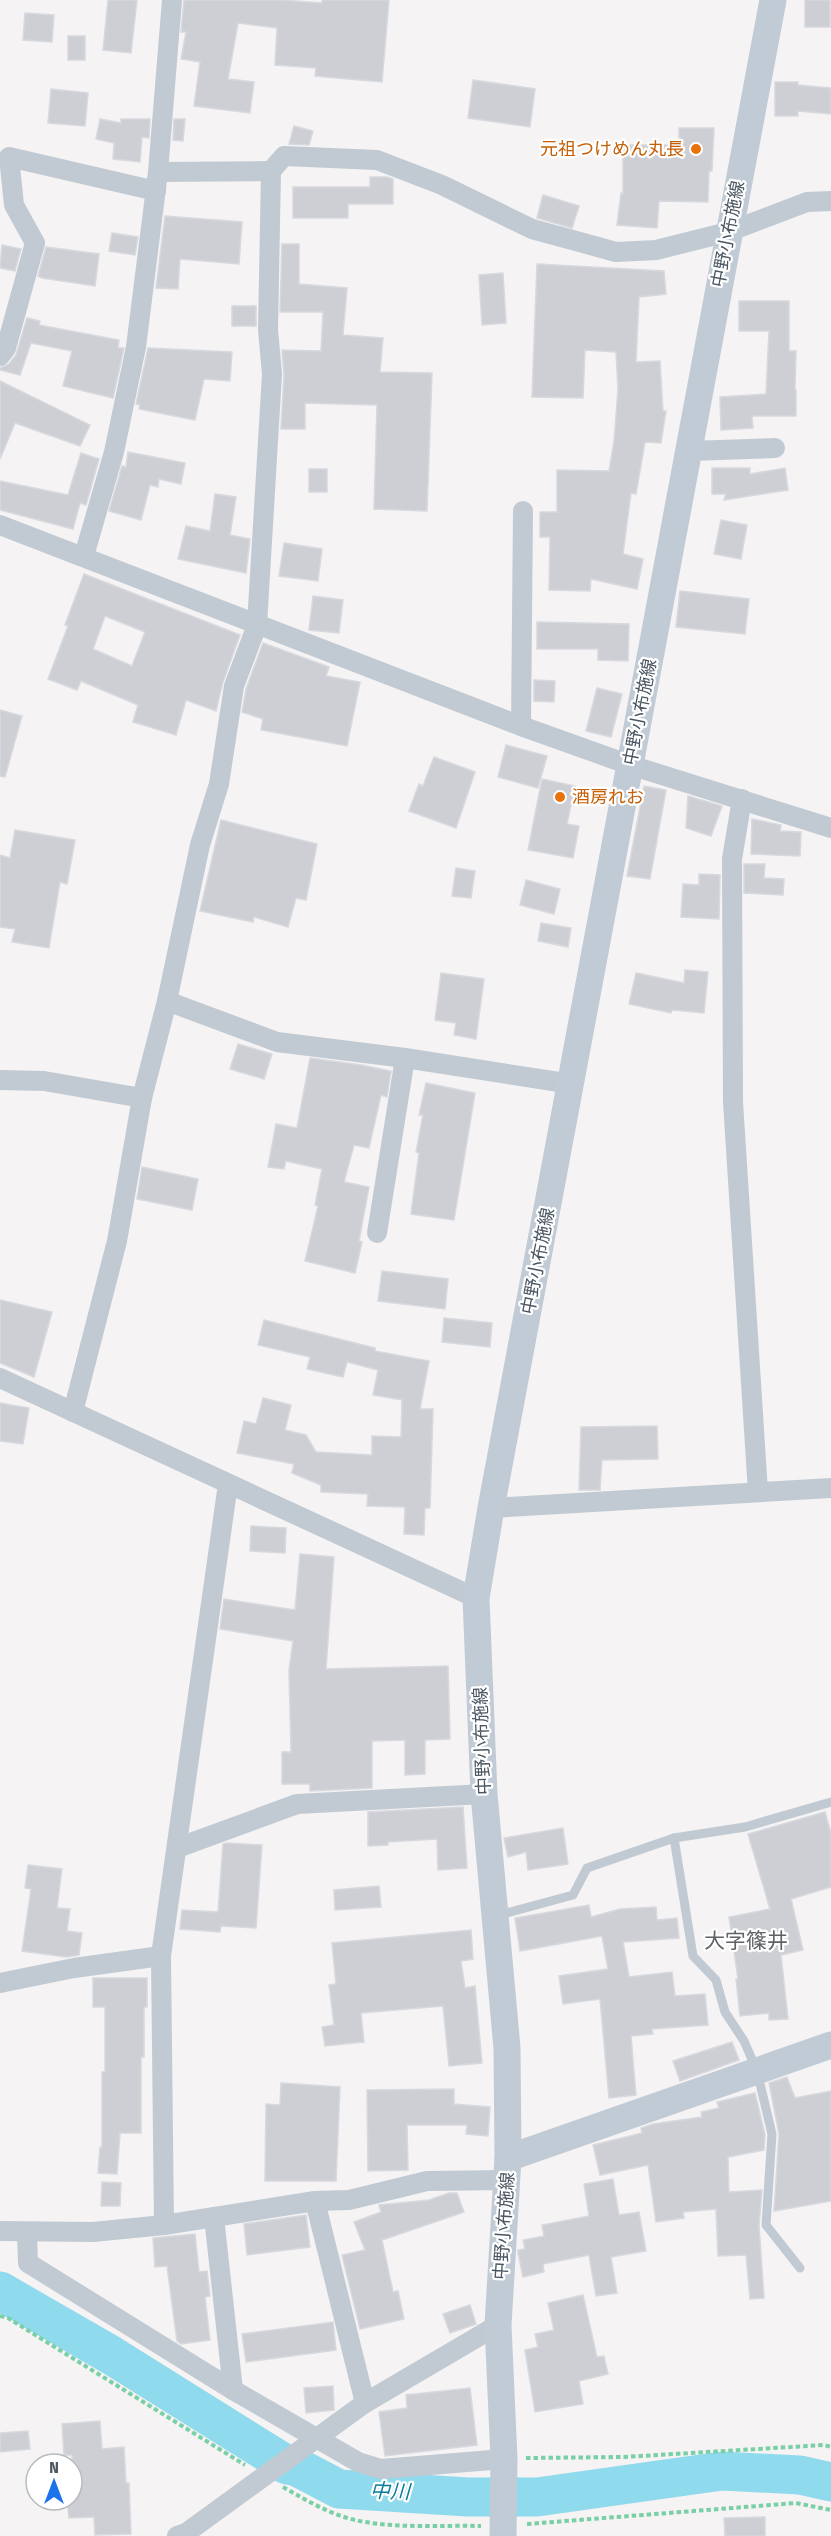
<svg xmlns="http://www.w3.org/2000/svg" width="831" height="2536" font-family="'Fira Sans Condensed','Noto Sans JP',sans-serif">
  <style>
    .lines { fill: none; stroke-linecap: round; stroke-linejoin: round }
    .river { stroke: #90daee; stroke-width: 39 }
    .building { fill: #cdcfd5; stroke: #d7d9de; stroke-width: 1.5; fill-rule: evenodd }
    .path { stroke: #7ad0a6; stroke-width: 4; stroke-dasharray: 4.5 3; stroke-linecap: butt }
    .lane { stroke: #c1cad2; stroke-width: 9 }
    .street { stroke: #c1cad2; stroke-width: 20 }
    .secondary { stroke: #c1cbd6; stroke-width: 27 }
    .food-dot { fill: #e8710a; stroke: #fff; stroke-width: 2 }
    .labels { text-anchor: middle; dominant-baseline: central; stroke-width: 4.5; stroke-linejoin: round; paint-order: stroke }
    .food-label { font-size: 18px; fill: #c56008; stroke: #fff; text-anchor: end }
    .street-label { font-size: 18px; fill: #4a5661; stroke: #fff }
    .water-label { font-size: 20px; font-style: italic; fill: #0c7c9b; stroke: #fff }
    .quarter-label { font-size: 21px; fill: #5f6368; stroke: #fff }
  </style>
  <rect width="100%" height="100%" fill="#f5f3f3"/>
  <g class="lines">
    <polyline class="river" points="0,2291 111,2355 287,2465 297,2467 339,2489 468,2497 537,2497 722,2471 800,2475 831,2482"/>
  </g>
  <g class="building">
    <polygon points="108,0 137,0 131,53 103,50"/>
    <polygon points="184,0 282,0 322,3 322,0 389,0 382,82 315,76 316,68 275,65 277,28 238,23 228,79 254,82 250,113 194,106 200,62 181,59 186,32 181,32"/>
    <rect x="805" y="0" width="25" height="27"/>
    <polygon points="25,13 54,15 52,42 23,40"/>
    <rect x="68" y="36" width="17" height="24"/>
    <polygon points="473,80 535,89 530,127 468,118"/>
    <polygon points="775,82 798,82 798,85 831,88 831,114 798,111 798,116 775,116"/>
    <polygon points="51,89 88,93 85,126 48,123"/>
    <polygon points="100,119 121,123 121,119 150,119 149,138 142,137 140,162 113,159 114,143 96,139"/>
    <polygon points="174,119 185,119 183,141 173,140"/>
    <polygon points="294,126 313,131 309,145 289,144"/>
    <polygon points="679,128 714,128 712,171 709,171 708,202 659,201 657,228 617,225 621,193 623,194 623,145 679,145"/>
    <polygon points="370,177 387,177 393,179 393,204 348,204 348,218 293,218 293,187 370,187"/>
    <polygon points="543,195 579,206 572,228 537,218"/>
    <polygon points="165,216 242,222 239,264 180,259 178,289 156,288"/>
    <polygon points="112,233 138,237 135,255 109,251"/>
    <polygon points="282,244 299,244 299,284 347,288 343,335 383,338 380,372 432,373 427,511 374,509 377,405 305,403 305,429 281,429 284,375 282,350 321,351 323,312 280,312"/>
    <polygon points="2,245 21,249 15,271 0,268"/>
    <polygon points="46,247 99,254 95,286 42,278 38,276"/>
    <polygon points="537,264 664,271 666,294 639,297 636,362 660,361 663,411 666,411 661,443 645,442 636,494 631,493 623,554 643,559 637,589 591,579 590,591 549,590 550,537 540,537 540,512 557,512 557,470 609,471 614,441 618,389 616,352 585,350 583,398 532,397"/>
    <polygon points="503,273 506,323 482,325 479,275"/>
    <polygon points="739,301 789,301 789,351 796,351 795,390 796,390 796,416 752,416 753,428 721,430 720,397 766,394 769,331 739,331"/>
    <rect x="232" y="306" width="24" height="20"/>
    <polygon points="27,318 40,321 39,325 119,340 118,348 124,348 113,398 63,386 72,351 31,343 20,375 0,370 0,368 9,364 16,355"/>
    <polygon points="148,348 232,352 230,381 204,379 195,420 139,409 140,405 136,404"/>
    <polygon points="0,381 90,425 80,446 15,423 0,459"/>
    <polygon points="128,452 185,463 181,484 159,479 158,487 150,485 141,520 109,511 122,466 126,467"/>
    <polygon points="81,453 99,459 86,505 80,503 73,529 0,510 0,481 68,495"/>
    <polygon points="712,468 750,468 750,474 785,468 788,490 724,500 726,494 712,494"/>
    <rect x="309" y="469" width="18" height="23"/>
    <polygon points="215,494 236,497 230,535 250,539 246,573 178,559 186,526 210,531"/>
    <polygon points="721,520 747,525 741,559 714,554"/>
    <polygon points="284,543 322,549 318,581 279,576"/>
    <path d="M84 574 240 635 223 682 216 711 186 700 176 735 133 722 138 705 81 681 77 690 48 679 68 626 65 625ZM105 616 145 632 132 666 93 649Z"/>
    <polygon points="680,591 749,599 745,634 676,627"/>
    <polygon points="313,596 343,600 339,633 309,630"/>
    <polygon points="537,622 629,624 628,661 598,660 598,649 537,649"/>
    <polygon points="263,643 329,667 326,676 360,682 347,746 261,730 263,719 242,712 246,689"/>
    <polygon points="534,680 555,681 554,702 534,701"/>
    <polygon points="597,688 622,694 611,737 586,731"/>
    <polygon points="0,710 22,716 5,777 0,776"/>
    <polygon points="506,745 547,756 538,788 498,777"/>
    <polygon points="434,757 475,772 456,828 409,811 419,784 423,786"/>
    <polygon points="542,779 575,786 567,824 579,826 573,858 528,850"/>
    <polygon points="644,786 666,790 650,879 627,876"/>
    <polygon points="688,796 722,806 711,836 686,828"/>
    <polygon points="752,819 781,825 780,831 801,832 800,856 751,854"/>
    <polygon points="221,820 317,844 306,900 296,898 288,927 254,917 253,922 200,911"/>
    <polygon points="15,830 75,840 67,884 60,882 49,948 12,942 15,929 0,927 0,855 10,858"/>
    <polygon points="744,864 765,864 764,878 784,879 783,895 744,893"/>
    <polygon points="456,868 475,871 471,898 452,896"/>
    <polygon points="699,874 720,875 719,919 681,917 683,884 699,885"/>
    <polygon points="526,880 560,889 554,914 520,905"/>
    <polygon points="541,923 571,928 568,947 538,941"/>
    <polygon points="685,970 708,972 704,1013 672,1010 671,1013 629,1004 636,973 684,983"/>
    <polygon points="441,973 484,979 476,1039 454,1035 456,1023 435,1020"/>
    <polygon points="238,1044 272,1054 264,1079 230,1069"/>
    <polygon points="310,1058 361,1065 391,1071 387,1097 381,1095 369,1148 354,1145 344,1182 369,1187 359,1241 362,1242 355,1273 305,1261 318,1206 315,1205 322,1169 286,1161 284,1169 268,1167 276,1124 297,1128"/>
    <polygon points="426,1083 475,1093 454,1220 411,1214 419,1153 416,1152 423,1115 419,1115"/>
    <polygon points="142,1167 198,1179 192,1210 137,1199"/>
    <polygon points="382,1271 448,1279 445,1309 378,1301"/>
    <polygon points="0,1300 52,1312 34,1377 0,1363"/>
    <polygon points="444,1318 492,1323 490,1347 442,1342"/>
    <polygon points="264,1320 375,1348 375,1351 429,1361 420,1409 433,1409 430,1508 425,1508 424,1535 404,1534 405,1507 367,1506 368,1494 321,1492 321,1485 292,1473 294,1464 237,1453 244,1421 256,1424 263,1398 291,1405 285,1430 306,1435 316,1452 372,1455 372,1436 401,1437 402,1400 373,1395 378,1370 347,1362 343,1377 307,1369 310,1357 258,1345"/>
    <polygon points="0,1403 29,1408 23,1444 0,1441"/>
    <polygon points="657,1426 658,1459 602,1460 600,1490 579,1490 581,1427"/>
    <polygon points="251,1526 286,1528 285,1553 250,1551"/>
    <polygon points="300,1554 334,1557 326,1669 448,1666 450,1739 425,1740 425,1774 405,1775 405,1740 372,1741 372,1788 310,1791 310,1784 282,1784 282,1752 291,1752 289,1670 293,1641 220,1629 224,1599 295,1610"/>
    <polygon points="463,1807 467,1868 438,1870 437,1839 388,1842 388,1845 368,1846 368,1812"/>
    <polygon points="825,1812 831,1833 831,1887 791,1899 803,1950 781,1955 788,2019 769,2020 769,2013 740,2016 736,1979 738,1979 729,1917 770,1909 748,1834"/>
    <polygon points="563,1828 568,1864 528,1870 526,1852 508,1857 504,1838"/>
    <polygon points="227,1843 262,1845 256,1928 221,1926 220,1932 180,1929 182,1910 218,1912 223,1844"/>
    <polygon points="28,1865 62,1869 57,1908 70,1909 67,1931 82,1933 79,1955 66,1957 22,1951 31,1889 25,1888"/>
    <polygon points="379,1886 381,1907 335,1910 334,1890"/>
    <polygon points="589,1905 591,1917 620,1909 656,1907 657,1920 677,1918 679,1938 623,1942 629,1977 672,1972 675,1996 705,1994 708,2025 652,2029 653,2034 631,2036 636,2095 609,2098 600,1999 563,2004 559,1976 608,1969 602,1936 520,1951 515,1918"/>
    <polygon points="471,1930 473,1959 461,1961 465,1988 475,1986 482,2063 449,2066 443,2006 361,2013 364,2042 325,2046 322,2027 334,2025 329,1985 336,1984 332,1943"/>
    <polygon points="93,1978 147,1978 147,2007 144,2007 144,2057 141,2057 141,2133 120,2133 117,2174 98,2173 100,2147 102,2147 102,2072 105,2072 105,2007 93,2007"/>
    <polygon points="732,2042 739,2060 680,2081 673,2061"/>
    <polygon points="787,2077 795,2098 831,2091 831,2201 774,2211 779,2134 769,2083"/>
    <polygon points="281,2083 340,2087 336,2181 265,2181 266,2104 280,2105"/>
    <polygon points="454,2089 454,2104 490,2107 488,2136 466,2134 467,2125 407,2125 408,2170 368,2171 367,2090"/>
    <polygon points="755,2093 765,2135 764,2150 728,2157 729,2192 762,2190 759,2225 764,2298 750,2299 746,2255 718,2256 716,2209 683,2212 684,2218 656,2222 648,2165 600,2175 593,2145 642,2133 641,2128 653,2124 702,2117 701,2112 719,2108 717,2102"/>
    <polygon points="613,2179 619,2215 639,2212 646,2251 611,2257 617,2293 596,2296 589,2255 543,2264 544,2272 523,2277 518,2253 518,2250 525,2249 523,2240 544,2236 542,2225 589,2216 584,2184"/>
    <polygon points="102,2182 121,2183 120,2206 101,2206"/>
    <polygon points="449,2193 457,2193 464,2212 382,2240 393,2292 398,2291 404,2319 360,2329 342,2255 365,2250 354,2222 381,2212 379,2205 429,2200"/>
    <polygon points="306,2215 310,2247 247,2255 244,2224"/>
    <polygon points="195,2234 199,2272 207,2271 210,2296 205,2297 210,2340 181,2344 177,2341 167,2266 155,2267 153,2238"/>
    <polygon points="583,2295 597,2357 604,2356 608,2374 579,2381 583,2404 535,2412 525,2350 538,2347 535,2334 554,2330 548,2303"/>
    <polygon points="470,2305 476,2324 450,2333 443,2314"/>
    <polygon points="333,2322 336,2350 246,2362 242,2334"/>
    <polygon points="333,2386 334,2410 306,2413 304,2388"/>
    <polygon points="470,2388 477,2445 385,2456 379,2412 407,2408 406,2395"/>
    <polygon points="100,2421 102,2449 124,2447 126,2483 129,2483 131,2534 95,2535 94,2517 69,2518 67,2500 72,2500 72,2455 64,2455 62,2424"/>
    <polygon points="28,2431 30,2449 0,2452 0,2433"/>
    <polygon points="765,2517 765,2536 725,2536 724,2518"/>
  </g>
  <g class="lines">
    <g class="path">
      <polyline points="0,2316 8,2318 245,2465"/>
      <polyline points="526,2458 624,2457 824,2445 831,2447"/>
      <path d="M283 2487C306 2500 329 2514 355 2520 395 2529 440 2525 481 2526"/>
      <polyline points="527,2524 796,2503 831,2510"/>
    </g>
    <g class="lane">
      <polyline points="674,1838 693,1956 716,1980 725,2012 744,2041 757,2071 772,2134 766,2225 800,2268"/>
      <polyline points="499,1915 573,1895 587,1868 674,1838 745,1827 831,1802"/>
    </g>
    <g class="street">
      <polyline points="158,172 271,171"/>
      <polyline points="0,356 6,348 35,243 14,205 9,157 156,191"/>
      <polyline points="689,451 775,448"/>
      <polyline points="0,525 521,726 630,765 831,828"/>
      <polyline points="84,556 114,452 136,347 158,172 172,0"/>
      <polyline points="521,726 523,511"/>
      <polyline points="742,799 732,859 733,1102 758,1492"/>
      <polyline points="167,1001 277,1042 405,1058 572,1084"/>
      <polyline points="0,1080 44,1081 142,1098"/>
      <polyline points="377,1233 405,1058"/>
      <polyline points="0,1378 476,1598"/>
      <polyline points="73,1412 117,1241 142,1098 167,1001 200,845 219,784 234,686 257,625 272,374 268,330 271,171 284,156 377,160 442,185 532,229 616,252 656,250 728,232 807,202 831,201"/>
      <polyline points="228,1484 161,1956 164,2225 315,2201 349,2200 427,2181 506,2180"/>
      <polyline points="491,1508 831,1488"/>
      <polyline points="177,1848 297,1804 484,1794"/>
      <polyline points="0,1983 74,1968 161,1956"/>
      <polyline points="315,2201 365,2403"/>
      <polyline points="214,2217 233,2390 358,2462 381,2469 504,2459"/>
      <polyline points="0,2231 93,2232 164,2225"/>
      <polyline points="27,2233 28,2263 233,2390"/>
      <polyline points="177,2536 186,2533 365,2403 498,2325"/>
    </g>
    <g class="secondary">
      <polyline points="508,2158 831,2045"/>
      <polyline points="503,2536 504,2459 498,2325 508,2158 507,2048 484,1794 476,1598 491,1508 773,0"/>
    </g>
  </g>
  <g class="food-dot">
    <circle cx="696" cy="149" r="6"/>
    <circle cx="560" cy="797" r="6"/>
  </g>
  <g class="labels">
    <g class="food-label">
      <text x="684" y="149">元祖つけめん丸長</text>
      <text x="572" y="797" text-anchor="start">酒房れお</text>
    </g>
    <g class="street-label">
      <text transform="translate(728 234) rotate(-79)">中野小布施線</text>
      <text transform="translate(640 712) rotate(-79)">中野小布施線</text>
      <text transform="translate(538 1261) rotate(-79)">中野小布施線</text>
      <text transform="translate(482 1741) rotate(-92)">中野小布施線</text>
      <text transform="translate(504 2226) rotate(-86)">中野小布施線</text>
    </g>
    <g class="water-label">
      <text transform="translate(390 2491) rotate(2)">中川</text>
    </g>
    <g class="quarter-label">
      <text x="746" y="1941">大字篠井</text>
    </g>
  </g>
  <g transform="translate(54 2482)"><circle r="28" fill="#ffffff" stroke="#b7bbc0" stroke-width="1.5"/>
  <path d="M0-4.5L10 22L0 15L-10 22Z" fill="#1a73e8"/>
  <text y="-9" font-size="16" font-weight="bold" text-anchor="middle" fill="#4a5661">N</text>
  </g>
</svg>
